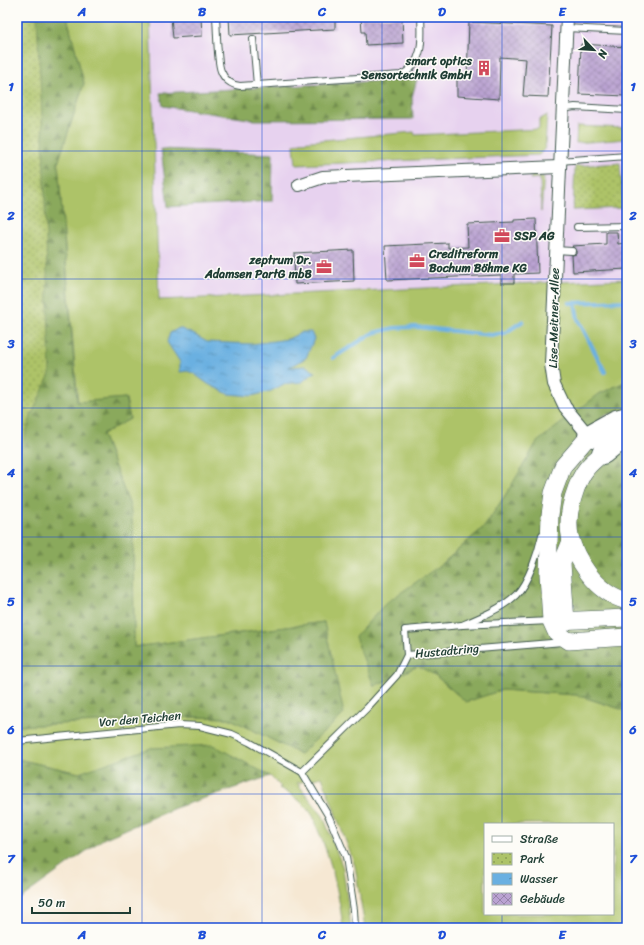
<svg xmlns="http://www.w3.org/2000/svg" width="644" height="945" font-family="Sriracha,sans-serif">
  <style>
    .built { fill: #e7d2ef }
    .grass { fill: #adc368; stroke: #66804e; fill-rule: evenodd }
    .forest { fill: url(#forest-firs); stroke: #547348 }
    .park { fill: url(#park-dots); stroke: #66804e }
    .water { fill: url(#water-ripples); stroke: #44768a }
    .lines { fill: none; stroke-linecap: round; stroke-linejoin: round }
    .stream { stroke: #6ab0e1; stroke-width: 4 }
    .building { fill: url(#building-cross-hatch) }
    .lane-casing { stroke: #3f574c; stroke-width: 8 }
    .street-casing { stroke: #3f574c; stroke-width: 14 }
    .secondary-casing { stroke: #3f574c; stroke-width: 18 }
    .highway-casing { stroke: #3f574c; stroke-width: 24 }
    .lane { stroke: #fff; stroke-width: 6 }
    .street { stroke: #fff; stroke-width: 12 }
    .secondary { stroke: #fff; stroke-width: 17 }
    .highway { stroke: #fff; stroke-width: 22 }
    .grid { fill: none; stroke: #1d4ed8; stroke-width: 1; stroke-opacity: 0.55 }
    .labels { text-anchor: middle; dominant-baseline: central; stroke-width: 3; stroke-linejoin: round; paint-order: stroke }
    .poi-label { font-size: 12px; font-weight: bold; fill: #1f3d34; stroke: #fdfcf7; text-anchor: end }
    .street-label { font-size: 12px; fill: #1f3d34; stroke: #fdfcf7 }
    .neatline { fill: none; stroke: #1d4ed8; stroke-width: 1.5 }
    .grid-label { font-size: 13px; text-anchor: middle; font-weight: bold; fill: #1d4ed8 }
  </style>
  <defs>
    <pattern id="forest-firs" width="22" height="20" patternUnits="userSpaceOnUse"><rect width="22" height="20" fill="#8aa95c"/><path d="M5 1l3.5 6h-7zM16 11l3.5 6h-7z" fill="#708b4d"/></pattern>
    <pattern id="park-dots" width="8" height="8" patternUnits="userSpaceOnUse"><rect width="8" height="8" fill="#adc368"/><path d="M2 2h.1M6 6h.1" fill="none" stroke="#8ca056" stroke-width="1.8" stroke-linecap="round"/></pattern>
    <pattern id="water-ripples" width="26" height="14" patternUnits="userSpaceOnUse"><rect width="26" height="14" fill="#6ab0e1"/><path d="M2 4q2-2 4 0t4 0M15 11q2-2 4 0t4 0" fill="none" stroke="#5790b7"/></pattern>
    <pattern id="building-cross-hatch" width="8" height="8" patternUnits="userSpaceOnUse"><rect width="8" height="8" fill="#baa2d2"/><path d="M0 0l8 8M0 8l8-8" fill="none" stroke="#9785ab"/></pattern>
  </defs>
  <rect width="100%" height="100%" fill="#fdfcf7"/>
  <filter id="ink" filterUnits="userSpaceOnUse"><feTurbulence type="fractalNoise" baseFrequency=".025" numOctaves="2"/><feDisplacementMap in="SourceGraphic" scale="8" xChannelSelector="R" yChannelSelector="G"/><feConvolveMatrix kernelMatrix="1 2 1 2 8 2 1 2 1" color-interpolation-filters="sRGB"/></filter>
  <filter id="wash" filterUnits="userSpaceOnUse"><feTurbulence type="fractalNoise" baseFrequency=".012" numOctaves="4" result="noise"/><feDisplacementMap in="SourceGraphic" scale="16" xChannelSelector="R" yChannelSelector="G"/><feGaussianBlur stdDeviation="0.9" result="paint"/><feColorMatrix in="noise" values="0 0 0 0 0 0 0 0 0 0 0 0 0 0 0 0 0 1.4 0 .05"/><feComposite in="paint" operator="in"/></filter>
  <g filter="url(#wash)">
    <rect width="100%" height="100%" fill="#f6e8d3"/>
    <polygon class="built" points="150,17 627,17 627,279 159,300"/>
    <g class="grass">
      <path d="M67 17H150L159 300 627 279V381L599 394 508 491 485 526 442 564 374 686 418 666 435 675 466 702 502 690 577 695 627 711V928H365L355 866 322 777 297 783 323 816 343 868 351 928H343C339 894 332 861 318 830 316 824 314 817 311 813 303 802 291 794 279 788L281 787 270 776 79 773 17 759V726L197 717 229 718 300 754 324 622 134 647 133 529 130 506 102 434 130 419 126 398 78 403 58 163 84 83ZM485 824H613V914H485Z"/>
      <polygon points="547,115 545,148 539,155 296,165 294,145 300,142 414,132 415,135 539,129 539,120"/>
      <polygon points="577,126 627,128 627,139 576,143"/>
      <polygon points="532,175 544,177 541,212 540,178 530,179"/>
    </g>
    <g class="forest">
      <polygon points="17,17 67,17 84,83 58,163 77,402 125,398 130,419 102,434 130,506 133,529 134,647 324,622 344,714 300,754 229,718 197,717 17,726"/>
      <polygon points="417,79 412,97 413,119 255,120 163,106 160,93"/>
      <polygon points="161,149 273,154 272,201 168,207"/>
      <polygon points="627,381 627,410 601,416 627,450 627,711 577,695 502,690 466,702 435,675 418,666 374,686 355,637 386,603 442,564 485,526 508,491 537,442 599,394"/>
      <polygon points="213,745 270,776 175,808 103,839 17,901 17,759 79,773 151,748"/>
    </g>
    <g class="park">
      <polygon points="17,17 37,17 43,136 50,374 31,416 21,450 20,493 17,501"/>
      <polygon points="620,163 623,208 573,210 575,166"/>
    </g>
    <polygon class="water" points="179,328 193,334 207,342 252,344 288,339 302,332 311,332 314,339 306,358 289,367 306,366 315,372 302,382 284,384 271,391 252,396 228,394 208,384 193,373 187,371 180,372 180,362 167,342 170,333"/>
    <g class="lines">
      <g class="stream">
        <polyline points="569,303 627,301"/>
        <polyline points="575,303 578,319 605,372"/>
        <polyline points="333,358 373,333 394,328 416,327 491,335 505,333 523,321"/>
      </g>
    </g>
    <g id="blocks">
      <g class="building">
        <polygon points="171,17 201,17 202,36 173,38"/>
        <polygon points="229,17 335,17 335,29 230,35"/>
        <polygon points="361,17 402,17 403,43 366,45 365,32 362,32"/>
        <polygon points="469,22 552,26 548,97 523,96 526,59 500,57 499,99 457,96 457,78 467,78"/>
        <polygon points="581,44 627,47 627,92 626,92 626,96 579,94"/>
        <polygon points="536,219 538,273 514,274 514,283 501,283 501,275 387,280 385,246 448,243 448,248 468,247 467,224 514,222 514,220"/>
        <polygon points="606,232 617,232 618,244 627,243 627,269 573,272 572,255 576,254 576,251 572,246 606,244"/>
        <polygon points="353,250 354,281 295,284 294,253"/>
      </g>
    </g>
  </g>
  <g filter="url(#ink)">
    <use href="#blocks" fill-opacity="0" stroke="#3f574c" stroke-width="1"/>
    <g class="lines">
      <defs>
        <g id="lane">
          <path d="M216 17C217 29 217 62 221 71 224 79 231 85 240 86L401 75C424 64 422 39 421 17"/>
          <polyline points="566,28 627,31"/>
          <polyline points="253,39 257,85"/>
          <polyline points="561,109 575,107 627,110"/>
          <polyline points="559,161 627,156"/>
          <polyline points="577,227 627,226"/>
          <polyline points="555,250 572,251"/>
          <path d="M462 625C481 617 501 609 516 595 529 581 538 553 542 535"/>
          <polyline points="407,655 563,642"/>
          <polyline points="407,655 405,630 462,625 550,621"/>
          <polyline points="17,741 179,725 200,726 232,734 249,742 302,772 329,817 346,857 354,910 355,928"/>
          <polyline points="302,772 367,708 397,675 407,655"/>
        </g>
        <g id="street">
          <polyline points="567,17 551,364 554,384 565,407 593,441"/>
          <polyline points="299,185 323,177 559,167"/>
        </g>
        <g id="secondary">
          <polyline points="589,436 563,466 553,493 550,515 548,574 551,621 556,632 569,641 627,637"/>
          <path d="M603 453C597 458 591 463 587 468 580 476 576 488 573 498 564 528 570 548 588 573 598 586 611 597 627 601"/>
          <polyline points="555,621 627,618"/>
          <polyline points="566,622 562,563 571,541"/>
        </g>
        <g id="highway">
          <polyline points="589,436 616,421 627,418"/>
          <polyline points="603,453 614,444 627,440"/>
        </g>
      </defs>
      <use href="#lane" class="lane-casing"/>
      <use href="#street" class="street-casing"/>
      <use href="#secondary" class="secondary-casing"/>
      <use href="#highway" class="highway-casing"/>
      <use href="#lane" class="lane"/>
      <use href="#street" class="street"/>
      <use href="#secondary" class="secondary"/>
      <use href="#highway" class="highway"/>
    </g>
  </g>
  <path class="grid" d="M142 17V928M262 17V928M382 17V928M502 17V824M17 151H627M17 279H627M17 408H627M17 537H627M17 666H627M17 794H627M502 914V928"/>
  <defs>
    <symbol id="building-bare" viewBox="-9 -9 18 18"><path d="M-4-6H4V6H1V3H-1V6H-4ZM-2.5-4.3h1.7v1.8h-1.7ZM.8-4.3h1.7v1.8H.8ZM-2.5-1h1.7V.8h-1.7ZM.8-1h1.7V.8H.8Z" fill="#d1495b" stroke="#fdfcf7" stroke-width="2.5" paint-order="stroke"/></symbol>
    <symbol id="office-bare" viewBox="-9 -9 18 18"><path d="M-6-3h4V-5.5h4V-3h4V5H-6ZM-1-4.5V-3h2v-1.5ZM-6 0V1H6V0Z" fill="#d1495b" stroke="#fdfcf7" stroke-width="2.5" paint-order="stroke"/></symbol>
  </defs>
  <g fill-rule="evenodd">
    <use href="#building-bare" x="473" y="57" width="22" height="22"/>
    <use href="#office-bare" x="491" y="225" width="22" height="22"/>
    <use href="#office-bare" x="406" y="250" width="22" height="22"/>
    <use href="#office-bare" x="313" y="256" width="22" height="22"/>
  </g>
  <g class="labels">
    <g class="poi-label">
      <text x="472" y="61">smart optics<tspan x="472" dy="14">Sensortechnik GmbH</tspan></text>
      <text x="514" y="236" text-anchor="start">SSP AG</text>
      <text x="429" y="254" text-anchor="start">Creditreform<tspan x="429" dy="14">Bochum Böhme KG</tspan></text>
      <text x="312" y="260">zeptrum Dr.<tspan x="312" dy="14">Adamsen PartG mbB</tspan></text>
    </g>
    <g class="street-label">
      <text transform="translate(554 318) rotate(-89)">Lise-Meitner-Allee</text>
      <text transform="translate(447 651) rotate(-5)">Hustadtring</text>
      <text transform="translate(140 719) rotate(-5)">Vor den Teichen</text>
    </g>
  </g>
  <rect width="644" height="945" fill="none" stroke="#fdfcf7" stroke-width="44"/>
  <rect x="484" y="823" width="130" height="92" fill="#fdfcf7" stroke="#a4b0a9"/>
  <rect x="492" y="836" width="20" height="6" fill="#ffffff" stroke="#a4b0a9"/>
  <text x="520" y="843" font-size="12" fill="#1f3d34">Straße</text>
  <rect x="492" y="853" width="20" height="12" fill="url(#park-dots)" stroke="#a4b0a9"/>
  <text x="520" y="863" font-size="12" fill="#1f3d34">Park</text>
  <rect x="492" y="873" width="20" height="12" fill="url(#water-ripples)" stroke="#a4b0a9"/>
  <text x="520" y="883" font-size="12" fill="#1f3d34">Wasser</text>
  <rect x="492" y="893" width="20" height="12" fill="url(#building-cross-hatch)" stroke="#a4b0a9"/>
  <text x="520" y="903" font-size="12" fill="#1f3d34">Gebäude</text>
  <g transform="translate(594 50) rotate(115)" stroke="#fdfcf7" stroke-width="3" paint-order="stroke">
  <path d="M0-3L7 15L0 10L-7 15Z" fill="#1f3d34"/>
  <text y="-6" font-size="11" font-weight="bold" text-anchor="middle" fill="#1f3d34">N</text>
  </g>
  <path d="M32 907v6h98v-6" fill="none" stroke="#1f3d34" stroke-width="2"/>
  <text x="38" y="907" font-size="12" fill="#1f3d34" stroke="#fdfcf7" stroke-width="3" paint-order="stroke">50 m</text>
  <rect x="22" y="22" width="600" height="901" class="neatline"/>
  <g class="grid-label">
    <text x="82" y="16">A</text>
    <text x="202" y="16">B</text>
    <text x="322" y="16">C</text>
    <text x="442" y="16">D</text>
    <text x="562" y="16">E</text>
    <text x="11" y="91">1</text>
    <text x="633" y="91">1</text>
    <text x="11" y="220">2</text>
    <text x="633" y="220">2</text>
    <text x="11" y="348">3</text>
    <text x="633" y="348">3</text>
    <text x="11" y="477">4</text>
    <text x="633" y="477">4</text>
    <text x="11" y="606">5</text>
    <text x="633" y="606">5</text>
    <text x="11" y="734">6</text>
    <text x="633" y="734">6</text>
    <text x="11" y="863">7</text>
    <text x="633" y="863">7</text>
    <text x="82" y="939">A</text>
    <text x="202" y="939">B</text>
    <text x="322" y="939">C</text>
    <text x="442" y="939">D</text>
    <text x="562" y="939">E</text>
  </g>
</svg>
